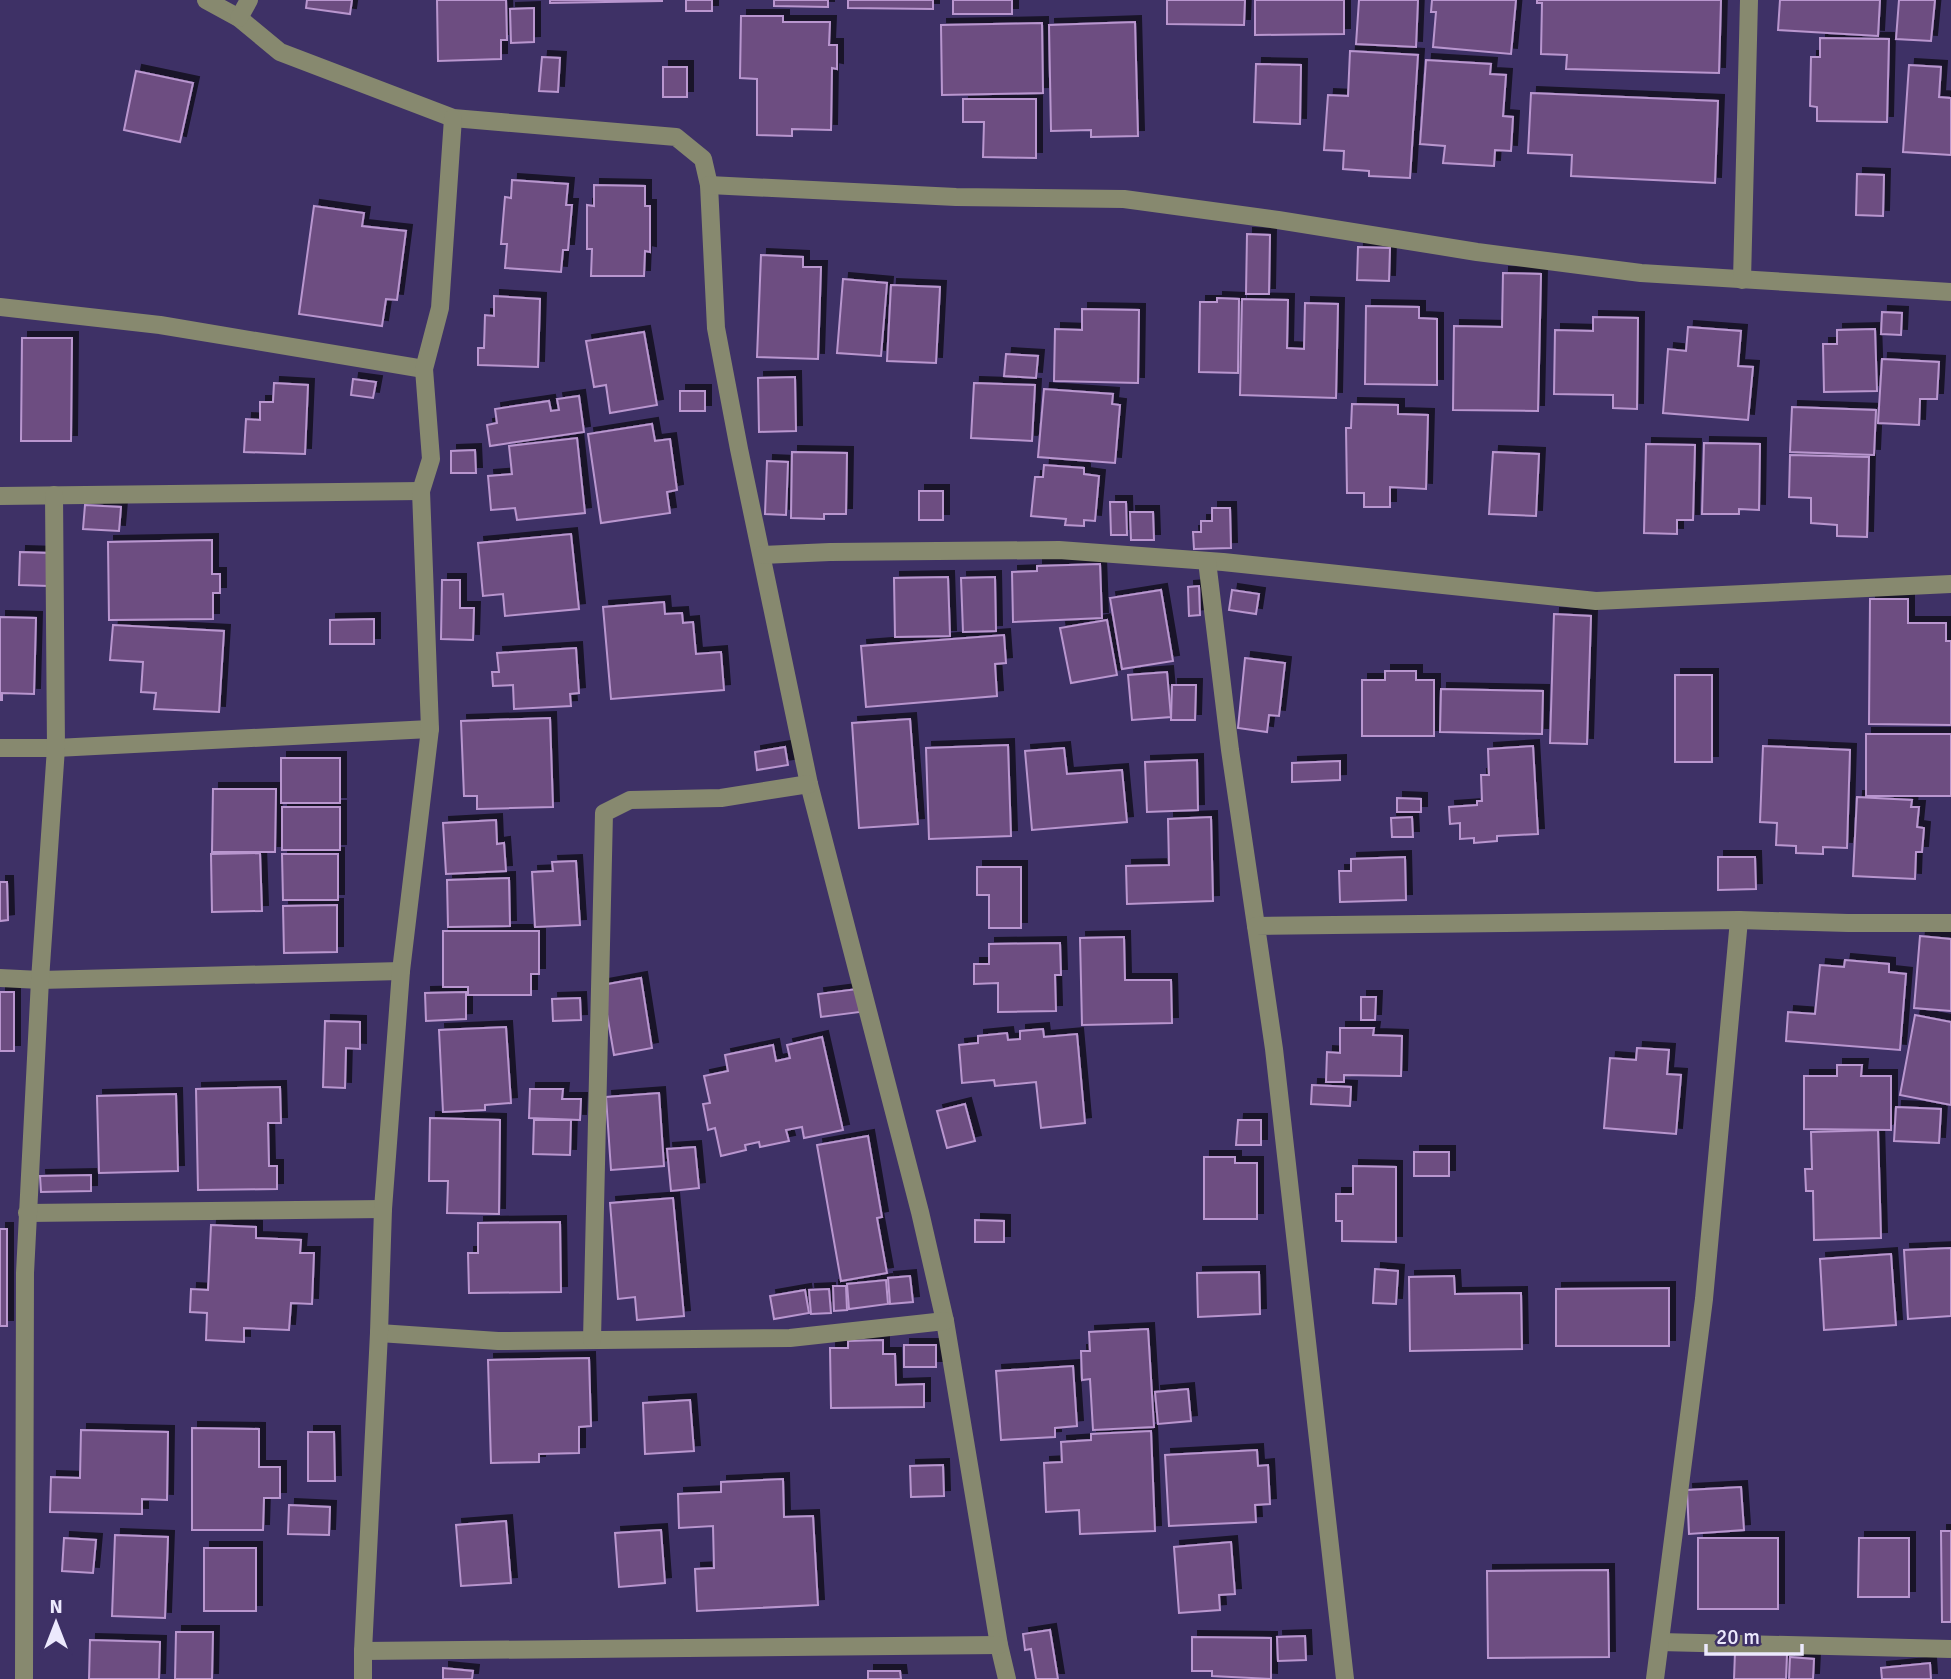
<svg xmlns="http://www.w3.org/2000/svg" width="1951" height="1679" font-family="Signika,sans-serif">
  <style>
    .building { fill: #6d4d81; stroke: #b996cf; stroke-width: 2; filter: url(#shadow) }
    .lines { fill: none; stroke-linecap: round; stroke-linejoin: round }
    .minor { stroke: #87896f; stroke-width: 18 }
  </style>
  <defs>
    <filter id="shadow"><feDropShadow dx="6" dy="-6" stdDeviation="0" flood-color="#0009"/></filter>
  </defs>
  <rect width="100%" height="100%" fill="#3e3166"/>
  <g class="building">
    <polygon points="307,0 352,0 350,14 306,8"/>
    <polygon points="437,0 506,0 507,40 501,40 501,59 438,61"/>
    <polygon points="550,0 662,0 662,1 550,3"/>
    <rect x="686" y="0" width="26" height="11"/>
    <polygon points="774,0 828,0 828,7 774,6"/>
    <polygon points="848,0 933,0 933,9 848,8"/>
    <rect x="953" y="0" width="59" height="14"/>
    <polygon points="1167,0 1245,0 1244,25 1167,24"/>
    <polygon points="1255,0 1344,0 1344,34 1255,35"/>
    <polygon points="1359,0 1418,0 1416,47 1356,44"/>
    <polygon points="1432,0 1516,0 1511,54 1433,47 1436,12 1431,12"/>
    <polygon points="1537,0 1721,0 1719,73 1566,69 1567,55 1541,54 1542,3 1537,3"/>
    <polygon points="1780,0 1880,0 1878,36 1778,30"/>
    <polygon points="1899,0 1935,0 1931,41 1896,39"/>
    <polygon points="534,8 534,42 511,43 510,9"/>
    <polygon points="741,16 783,16 783,22 830,22 829,45 837,45 837,69 832,68 831,130 792,129 792,136 757,135 757,79 740,78"/>
    <polygon points="1135,22 1138,136 1091,137 1091,130 1051,131 1049,25"/>
    <polygon points="1042,23 1043,93 942,95 941,25"/>
    <polygon points="1820,38 1889,39 1887,122 1817,121 1817,107 1810,106 1811,57 1820,57"/>
    <polygon points="1350,51 1418,55 1410,178 1369,176 1369,171 1343,169 1344,151 1324,150 1328,95 1348,96"/>
    <polygon points="542,57 560,58 558,92 539,91"/>
    <polygon points="1426,60 1491,64 1490,74 1506,75 1503,116 1513,117 1511,151 1495,150 1494,166 1443,163 1445,146 1420,144"/>
    <polygon points="1256,64 1301,65 1300,124 1254,122"/>
    <polygon points="1909,65 1941,67 1939,97 1951,98 1951,155 1903,152"/>
    <rect x="663" y="67" width="24" height="30"/>
    <polygon points="136,71 193,83 180,142 124,130"/>
    <polygon points="1531,93 1718,101 1715,183 1571,176 1572,155 1528,153"/>
    <polygon points="963,99 1036,99 1036,158 983,157 984,122 963,122"/>
    <polygon points="1857,174 1884,175 1883,216 1856,215"/>
    <polygon points="512,180 568,184 566,205 572,205 568,250 563,250 561,272 505,268 507,244 501,244 505,197 511,198"/>
    <polygon points="594,185 645,186 645,206 650,206 650,252 645,251 644,276 591,276 592,249 587,249 587,205 594,206"/>
    <polygon points="314,206 364,213 362,226 406,231 397,300 386,299 382,326 299,314"/>
    <polygon points="1247,234 1270,235 1269,294 1246,294"/>
    <polygon points="1358,247 1390,248 1389,281 1357,280"/>
    <polygon points="761,255 803,257 803,267 821,267 818,359 757,357"/>
    <polygon points="1503,273 1541,274 1538,411 1453,410 1454,326 1502,327"/>
    <polygon points="843,279 887,283 881,356 837,353"/>
    <polygon points="891,285 940,287 936,363 887,361"/>
    <polygon points="494,296 540,299 538,367 478,365 478,348 484,348 485,315 494,316"/>
    <polygon points="1217,298 1239,299 1238,373 1199,372 1200,302 1217,302"/>
    <polygon points="1242,299 1288,300 1287,348 1304,349 1305,303 1338,304 1336,398 1240,395"/>
    <polygon points="1366,306 1419,307 1419,318 1437,319 1437,385 1365,384"/>
    <polygon points="1082,309 1139,310 1138,383 1054,381 1055,329 1082,330"/>
    <polygon points="1882,312 1902,313 1901,335 1881,334"/>
    <polygon points="1593,317 1638,318 1637,409 1613,408 1613,395 1554,394 1555,330 1593,331"/>
    <polygon points="1688,327 1741,331 1738,366 1753,367 1748,420 1663,413 1668,349 1686,351"/>
    <polygon points="1875,329 1877,391 1824,392 1823,344 1837,344 1837,330"/>
    <polygon points="644,332 657,405 610,413 606,385 594,387 586,341"/>
    <polygon points="22,338 72,338 71,441 21,441"/>
    <polygon points="1006,354 1038,356 1036,378 1004,376"/>
    <polygon points="1882,359 1939,362 1937,399 1920,399 1919,425 1878,423"/>
    <polygon points="795,377 796,431 759,432 758,378"/>
    <polygon points="353,379 376,382 373,398 351,395"/>
    <polygon points="274,383 308,385 305,454 244,452 246,419 260,420 260,402 273,402"/>
    <polygon points="974,383 1035,385 1032,441 971,438"/>
    <polygon points="1044,389 1113,394 1112,404 1120,405 1115,463 1038,457"/>
    <rect x="680" y="391" width="25" height="20"/>
    <polygon points="579,396 584,432 490,446 487,425 497,423 495,409 549,401 551,411 559,410 557,399"/>
    <polygon points="1352,404 1398,405 1398,414 1428,415 1426,489 1390,487 1390,507 1364,507 1364,493 1347,493 1346,428 1351,428"/>
    <polygon points="1792,407 1876,410 1874,455 1790,452"/>
    <polygon points="652,424 655,441 670,439 677,490 667,492 670,513 601,523 588,434"/>
    <polygon points="577,438 585,513 517,520 515,508 491,510 488,476 512,474 509,446"/>
    <polygon points="1704,443 1760,444 1759,510 1739,509 1739,514 1702,514"/>
    <polygon points="1646,444 1695,445 1693,520 1677,520 1677,534 1644,533"/>
    <polygon points="475,450 476,473 451,473 451,451"/>
    <polygon points="792,452 847,453 846,514 824,514 824,519 791,518"/>
    <polygon points="1493,452 1539,454 1536,516 1489,514"/>
    <polygon points="1790,455 1869,457 1867,537 1837,536 1837,525 1811,523 1811,498 1789,497"/>
    <polygon points="767,461 788,462 786,515 765,514"/>
    <polygon points="1044,465 1084,468 1084,474 1099,476 1095,521 1084,520 1084,526 1065,525 1066,519 1031,516 1035,477 1043,477"/>
    <rect x="919" y="491" width="24" height="29"/>
    <polygon points="1110,502 1126,502 1127,535 1111,535"/>
    <polygon points="85,505 121,507 119,531 83,529"/>
    <polygon points="1212,508 1230,508 1231,548 1194,549 1193,532 1201,532 1201,521 1212,521"/>
    <polygon points="1130,512 1153,512 1154,540 1131,540"/>
    <polygon points="571,534 579,609 505,616 503,594 483,596 478,543"/>
    <polygon points="212,540 212,574 220,574 220,593 213,593 213,619 109,620 108,542"/>
    <polygon points="20,552 50,553 49,586 19,585"/>
    <polygon points="1100,564 1102,618 1013,622 1012,572 1037,571 1037,566"/>
    <polygon points="948,577 950,636 895,637 894,578"/>
    <polygon points="995,577 996,631 963,632 961,578"/>
    <polygon points="442,580 460,580 460,608 474,608 473,640 441,639"/>
    <polygon points="1199,586 1200,615 1189,616 1188,587"/>
    <polygon points="1161,590 1173,661 1122,669 1110,598"/>
    <polygon points="1232,590 1259,594 1256,614 1229,610"/>
    <polygon points="1870,599 1908,599 1908,623 1946,623 1946,641 1951,641 1951,725 1869,724"/>
    <polygon points="664,602 665,614 682,613 683,623 693,622 696,654 721,652 724,690 611,699 603,607"/>
    <polygon points="1554,614 1591,616 1587,744 1550,743"/>
    <polygon points="0,617 36,618 34,694 2,693 2,700 0,700"/>
    <polygon points="374,619 374,644 330,644 330,620"/>
    <polygon points="1107,620 1117,675 1071,683 1060,628"/>
    <polygon points="113,625 224,631 219,712 154,709 156,693 141,692 143,662 110,660"/>
    <polygon points="1004,635 1006,663 995,664 997,696 866,707 861,646"/>
    <polygon points="576,648 579,693 570,694 571,706 514,709 513,685 493,686 492,672 499,672 497,653"/>
    <polygon points="1245,658 1285,663 1279,716 1269,715 1267,732 1238,728"/>
    <polygon points="1385,671 1416,671 1416,680 1434,680 1434,736 1362,736 1362,680 1385,680"/>
    <polygon points="1167,672 1171,717 1132,720 1128,675"/>
    <rect x="1675" y="675" width="37" height="87"/>
    <polygon points="1172,685 1196,685 1195,720 1171,720"/>
    <polygon points="1441,689 1543,691 1542,734 1440,732"/>
    <polygon points="550,718 553,807 477,809 477,796 464,796 461,721"/>
    <polygon points="910,719 918,824 859,828 852,723"/>
    <rect x="1866" y="734" width="85" height="62"/>
    <polygon points="1008,745 1011,836 929,839 926,748"/>
    <polygon points="1533,746 1538,834 1497,836 1497,841 1474,843 1474,838 1460,839 1460,823 1450,824 1449,807 1477,805 1477,801 1482,801 1481,775 1489,775 1488,749"/>
    <polygon points="1763,746 1850,750 1847,848 1823,847 1823,854 1796,853 1796,846 1776,845 1777,823 1760,822"/>
    <polygon points="785,747 788,765 757,770 755,752"/>
    <polygon points="1064,748 1067,774 1122,770 1127,822 1032,830 1025,751"/>
    <rect x="281" y="758" width="59" height="45"/>
    <polygon points="1197,760 1198,810 1147,812 1145,762"/>
    <polygon points="1340,761 1340,780 1292,782 1292,763"/>
    <polygon points="213,789 276,789 275,852 212,852"/>
    <polygon points="1857,797 1912,800 1911,807 1919,807 1917,827 1924,828 1922,852 1916,852 1915,879 1853,876"/>
    <polygon points="1397,798 1421,799 1421,812 1397,812"/>
    <rect x="282" y="807" width="58" height="43"/>
    <polygon points="1211,817 1213,901 1127,904 1126,866 1169,865 1168,819"/>
    <polygon points="1412,817 1413,837 1392,837 1391,818"/>
    <polygon points="496,820 497,844 504,843 506,871 446,874 443,823"/>
    <polygon points="260,853 262,911 212,912 211,854"/>
    <polygon points="282,854 338,854 338,900 283,900"/>
    <polygon points="1405,857 1406,900 1340,902 1339,871 1351,871 1351,859"/>
    <polygon points="1718,857 1755,857 1756,889 1718,890"/>
    <polygon points="576,861 580,925 535,927 532,872 553,871 552,862"/>
    <polygon points="977,867 1021,867 1021,928 989,928 989,895 977,895"/>
    <polygon points="509,878 510,926 448,927 447,880"/>
    <polygon points="0,882 7,882 8,920 0,921"/>
    <polygon points="337,905 337,952 284,953 283,906"/>
    <polygon points="443,931 539,931 539,974 531,974 531,995 468,995 468,987 443,987"/>
    <polygon points="1920,936 1951,939 1951,1011 1914,1008"/>
    <polygon points="1124,937 1125,980 1171,980 1172,1023 1082,1025 1080,938"/>
    <polygon points="1060,943 1061,975 1055,975 1056,1011 998,1012 998,983 974,984 974,964 989,964 989,944"/>
    <polygon points="1845,960 1889,964 1889,972 1906,974 1900,1050 1786,1041 1788,1012 1815,1014 1820,965 1844,967"/>
    <polygon points="641,978 652,1048 614,1055 602,985"/>
    <polygon points="857,989 860,1012 821,1017 818,994"/>
    <rect x="0" y="992" width="14" height="59"/>
    <polygon points="466,992 466,1019 426,1021 425,993"/>
    <polygon points="1361,997 1376,997 1375,1020 1361,1020"/>
    <polygon points="580,998 581,1020 553,1021 552,999"/>
    <polygon points="1915,1015 1951,1022 1951,1105 1900,1095"/>
    <polygon points="325,1021 360,1022 360,1049 346,1048 345,1088 323,1087"/>
    <polygon points="506,1027 511,1103 485,1105 485,1110 443,1112 439,1030"/>
    <polygon points="1340,1028 1374,1028 1373,1035 1402,1036 1401,1076 1344,1075 1344,1082 1326,1082 1327,1052 1340,1053"/>
    <polygon points="1043,1029 1044,1037 1077,1034 1085,1123 1041,1128 1036,1082 995,1086 994,1080 962,1083 959,1045 978,1043 978,1036 1007,1033 1008,1040 1020,1039 1020,1031"/>
    <polygon points="822,1037 843,1130 804,1138 802,1127 786,1130 789,1141 760,1147 759,1142 745,1145 746,1150 721,1156 715,1128 708,1130 703,1104 710,1103 704,1076 728,1071 725,1055 773,1045 776,1061 790,1058 787,1045"/>
    <polygon points="1637,1048 1669,1050 1667,1074 1681,1075 1676,1134 1604,1128 1610,1058 1636,1060"/>
    <polygon points="1837,1065 1862,1065 1861,1076 1891,1076 1891,1130 1804,1129 1804,1076 1837,1076"/>
    <polygon points="1312,1085 1351,1087 1350,1106 1311,1104"/>
    <polygon points="280,1087 281,1123 268,1123 269,1166 277,1166 277,1189 198,1190 196,1089"/>
    <polygon points="530,1089 563,1089 562,1099 581,1099 580,1120 529,1118"/>
    <polygon points="659,1093 664,1166 611,1170 606,1097"/>
    <polygon points="176,1094 178,1171 99,1173 97,1096"/>
    <polygon points="965,1104 975,1141 947,1148 937,1111"/>
    <polygon points="1896,1107 1941,1109 1939,1143 1894,1141"/>
    <polygon points="430,1118 500,1120 499,1214 447,1213 448,1181 429,1181"/>
    <polygon points="534,1120 571,1120 570,1155 533,1154"/>
    <polygon points="1238,1120 1261,1120 1261,1145 1236,1145"/>
    <polygon points="1878,1130 1881,1238 1814,1240 1813,1191 1806,1191 1805,1169 1812,1169 1811,1132"/>
    <polygon points="868,1136 882,1217 877,1218 887,1273 841,1281 817,1145"/>
    <polygon points="695,1147 699,1188 671,1191 667,1149"/>
    <rect x="1414" y="1152" width="35" height="24"/>
    <polygon points="1204,1157 1235,1157 1235,1163 1257,1163 1257,1219 1204,1219"/>
    <polygon points="1353,1166 1396,1167 1396,1242 1342,1241 1342,1221 1336,1221 1336,1194 1353,1194"/>
    <polygon points="91,1175 91,1191 41,1192 40,1176"/>
    <polygon points="673,1198 684,1316 637,1320 635,1297 618,1299 610,1203"/>
    <polygon points="975,1220 1004,1221 1004,1242 975,1242"/>
    <polygon points="560,1222 561,1292 469,1293 468,1253 478,1253 478,1223"/>
    <polygon points="211,1225 256,1227 256,1238 301,1240 300,1253 314,1253 312,1304 291,1303 289,1330 244,1328 244,1342 206,1340 207,1313 190,1312 191,1289 208,1290"/>
    <rect x="0" y="1229" width="7" height="97"/>
    <polygon points="1951,1248 1951,1316 1908,1319 1904,1250"/>
    <polygon points="1891,1254 1896,1325 1824,1330 1820,1259"/>
    <polygon points="1375,1269 1398,1271 1396,1304 1373,1303"/>
    <polygon points="1259,1272 1260,1314 1198,1317 1197,1273"/>
    <polygon points="910,1276 913,1302 890,1304 888,1278"/>
    <polygon points="1454,1276 1455,1294 1521,1293 1522,1349 1410,1351 1409,1277"/>
    <polygon points="886,1280 888,1304 849,1309 847,1284"/>
    <polygon points="833,1286 846,1286 847,1310 834,1311"/>
    <polygon points="1669,1288 1669,1346 1556,1346 1556,1289"/>
    <polygon points="829,1289 831,1313 811,1314 809,1290"/>
    <polygon points="805,1290 809,1313 774,1319 770,1296"/>
    <polygon points="1148,1329 1154,1427 1093,1430 1090,1379 1082,1380 1081,1351 1090,1351 1089,1332"/>
    <polygon points="883,1340 883,1354 895,1354 896,1385 924,1384 924,1407 831,1408 830,1348 848,1348 848,1341"/>
    <rect x="904" y="1345" width="32" height="22"/>
    <polygon points="589,1358 591,1426 579,1427 579,1453 539,1454 539,1462 491,1463 488,1360"/>
    <polygon points="1073,1366 1077,1426 1055,1428 1055,1437 1001,1440 996,1371"/>
    <polygon points="1188,1389 1191,1421 1158,1424 1155,1392"/>
    <polygon points="690,1400 694,1451 645,1454 643,1403"/>
    <polygon points="192,1428 259,1429 259,1467 280,1467 280,1498 264,1498 263,1530 192,1530"/>
    <polygon points="81,1430 168,1432 167,1500 142,1499 142,1514 50,1512 51,1477 80,1478"/>
    <polygon points="1151,1431 1155,1531 1080,1534 1079,1510 1046,1512 1044,1463 1062,1462 1061,1442 1091,1440 1091,1434"/>
    <polygon points="308,1432 334,1432 335,1481 308,1481"/>
    <polygon points="1257,1450 1258,1466 1268,1465 1270,1504 1255,1505 1256,1522 1169,1526 1165,1455"/>
    <polygon points="943,1465 944,1496 911,1497 910,1466"/>
    <polygon points="783,1479 784,1517 813,1516 818,1605 697,1611 695,1569 714,1568 713,1526 679,1528 678,1494 721,1492 721,1482"/>
    <polygon points="1741,1487 1744,1530 1689,1534 1687,1490"/>
    <polygon points="289,1505 330,1507 329,1535 288,1534"/>
    <polygon points="506,1521 511,1583 461,1586 456,1525"/>
    <polygon points="661,1530 665,1583 619,1587 615,1533"/>
    <polygon points="1941,1531 1951,1531 1951,1622 1942,1622"/>
    <polygon points="115,1535 168,1537 165,1618 112,1616"/>
    <polygon points="64,1538 96,1540 93,1573 62,1571"/>
    <rect x="1698" y="1538" width="80" height="71"/>
    <polygon points="1859,1538 1909,1538 1909,1597 1858,1597"/>
    <polygon points="1231,1542 1235,1594 1219,1595 1220,1610 1179,1613 1174,1547"/>
    <rect x="204" y="1548" width="52" height="63"/>
    <polygon points="1608,1570 1609,1657 1488,1658 1487,1571"/>
    <polygon points="1050,1630 1058,1679 1036,1679 1031,1649 1025,1650 1023,1634"/>
    <polygon points="176,1632 213,1632 212,1679 175,1679"/>
    <polygon points="1305,1636 1306,1660 1278,1661 1277,1637"/>
    <polygon points="1192,1637 1271,1638 1271,1679 1212,1676 1212,1671 1192,1671"/>
    <polygon points="90,1640 160,1642 159,1679 89,1679"/>
    <polygon points="1735,1652 1787,1654 1786,1679 1734,1679"/>
    <polygon points="1790,1657 1814,1659 1813,1679 1789,1679"/>
    <polygon points="1930,1663 1931,1679 1882,1679 1881,1668"/>
    <polygon points="443,1668 473,1671 472,1679 443,1679"/>
    <polygon points="868,1671 900,1671 901,1679 868,1679"/>
  </g>
  <g class="lines">
    <g class="minor">
      <polyline points="206,0 239,18 280,52 453,118 676,137 703,159 709,185 716,328 739,449 809,784 920,1212 945,1321 999,1645 1007,1679"/>
      <polyline points="239,18 249,0"/>
      <polyline points="709,185 956,197 1124,199 1278,220 1477,252 1641,273 1951,292"/>
      <polyline points="1742,280 1749,0"/>
      <polyline points="0,307 160,325 424,369"/>
      <polyline points="0,496 421,491"/>
      <polyline points="762,555 830,552 1059,550 1223,562 1596,601 1951,584"/>
      <polyline points="1207,561 1230,750 1256,926"/>
      <polyline points="0,748 56,748 430,729"/>
      <polyline points="0,978 40,980 401,971"/>
      <polyline points="27,1213 383,1209"/>
      <polyline points="379,1333 498,1341 790,1338 945,1321"/>
      <polyline points="592,1340 604,813 630,800 721,798 809,784"/>
      <polyline points="1660,1642 1951,1649"/>
      <polyline points="363,1651 999,1645"/>
      <polyline points="24,1679 25,1273 40,980 56,748 54,495"/>
      <polyline points="363,1679 363,1651 379,1333 383,1209 401,971 430,729 421,491 431,459 424,369 440,308 453,118"/>
      <polyline points="1345,1679 1274,1049 1256,926 1739,920 1848,923 1951,923"/>
      <polyline points="1655,1679 1704,1299 1739,920"/>
    </g>
  </g>
  <g transform="translate(56 1623)" stroke="#3e3166" stroke-width="5" paint-order="stroke">
  <path d="M0-5L12 26L0 18L-12 26Z" fill="#ece9fd"/>
  <text y="-10" font-size="19" font-weight="bold" text-anchor="middle" fill="#ece9fd">N</text>
  </g>
  <path d="M1706 1644v10h96v-10" fill="none" stroke="#ece9fd" stroke-width="3.5"/>
  <text x="1716" y="1644" font-size="21" fill="#ece9fd" stroke="#3e3166" stroke-width="5" paint-order="stroke">20 m</text>
</svg>
